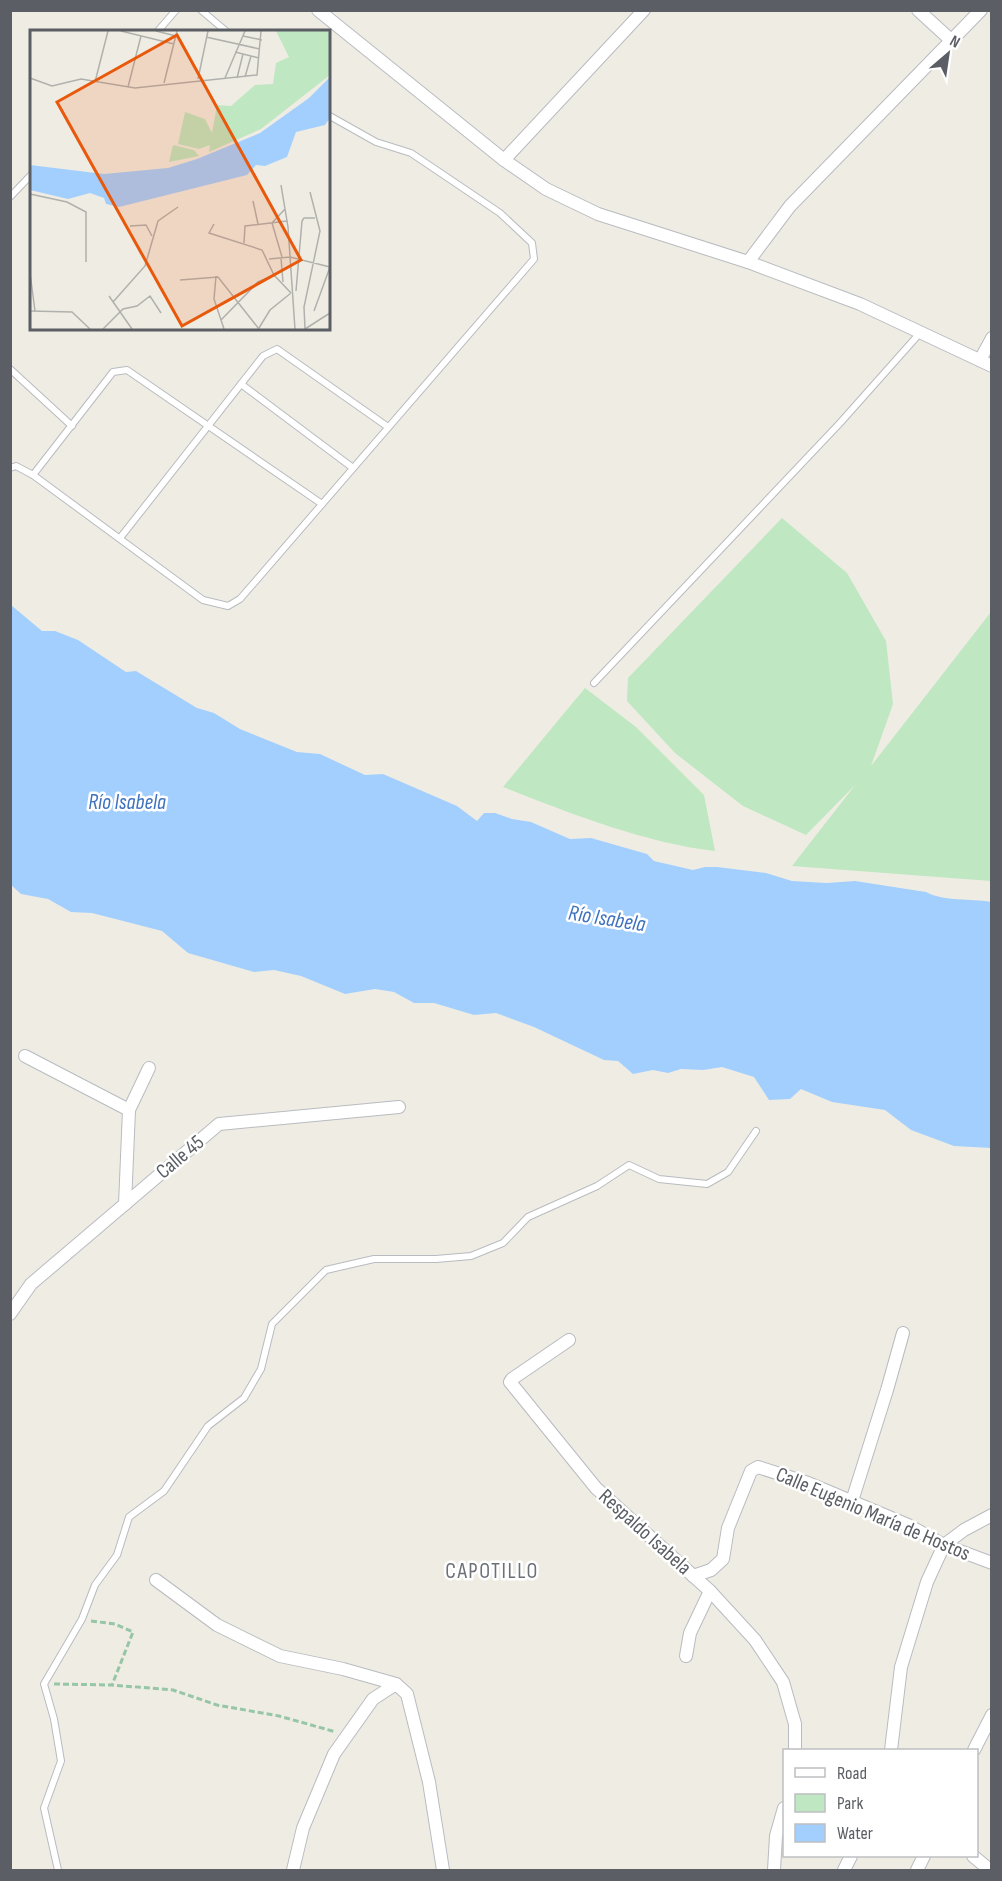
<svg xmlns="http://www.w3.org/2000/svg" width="1002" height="1881" font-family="'Sofia Sans Condensed',sans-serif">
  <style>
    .green { fill: #bee7c2 }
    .water { fill: #a3cfff }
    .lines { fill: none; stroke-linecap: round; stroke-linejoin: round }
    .lane-casing { stroke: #b8bbc0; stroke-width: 8 }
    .street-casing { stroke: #b8bbc0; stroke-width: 14 }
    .path { stroke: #96c6a7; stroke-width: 3; stroke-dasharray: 6 3; stroke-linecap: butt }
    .lane { stroke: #fff; stroke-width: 6 }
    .street { stroke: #fff; stroke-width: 12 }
    .labels { text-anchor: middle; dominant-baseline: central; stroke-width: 5; stroke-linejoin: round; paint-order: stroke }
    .street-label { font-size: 21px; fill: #5b5f65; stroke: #fff }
    .water-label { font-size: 22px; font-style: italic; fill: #3e72bf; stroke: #fff }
    .neighbourhood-label { font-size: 22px; letter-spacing: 1.5px; fill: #6c7077; stroke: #fff }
    .inset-road { fill: none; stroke: #b0b0ad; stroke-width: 1.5 }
    .view { fill: #e8590c; fill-opacity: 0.15; stroke: #e8590c; stroke-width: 3 }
    .inset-edge { fill: none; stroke: #5b5f65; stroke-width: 3 }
  </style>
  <rect width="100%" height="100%" fill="#efede3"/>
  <g class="green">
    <polygon points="782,518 847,573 886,641 893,704 871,766 991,612 991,881 792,866 856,784 806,835 743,806 675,753 627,701 628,678"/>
    <path d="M585 688 636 727 704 795 715 851C645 843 569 813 503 787Z"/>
  </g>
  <path class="water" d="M11 605 42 631H55L78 640 126 672 136 671 197 708 214 713 240 729 297 752 320 754 365 775 383 774 457 806 477 821 484 813H495L512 819 531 822 570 839 591 838 647 854 654 861 693 870 705 867H717L766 873 792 881 827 883 855 881 926 892C945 902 970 898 991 902V1148L954 1146 911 1130 885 1110 832 1102 801 1089 790 1099 769 1100 754 1077 722 1067 703 1070 681 1069 668 1073 653 1070 633 1074 618 1061 604 1060 534 1027 496 1013 474 1015 434 1003H414L394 992 375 989 345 994 301 976 274 970 254 972 188 953 162 931 92 913 71 912 48 899 21 894 10 884Z"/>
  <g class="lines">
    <defs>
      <g id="lane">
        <polyline points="201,10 227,32"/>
        <polyline points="157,32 176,10"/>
        <polyline points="10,197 32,174"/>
        <polyline points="10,369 72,426"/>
        <polyline points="241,384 353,468"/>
        <polyline points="10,468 16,466 33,475 203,600 228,606 240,599 534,259 532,243 500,213 411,153 376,142 328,115"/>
        <polyline points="33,475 113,372 127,370 322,504"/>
        <polyline points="120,538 263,356 277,349 388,427"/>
        <polyline points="594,683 840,423 920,333"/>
        <polyline points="58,1870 44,1808 61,1761 54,1719 44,1684 82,1619 95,1585 117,1555 129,1517 164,1491 208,1426 244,1398 261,1369 272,1324 326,1270 374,1259 436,1259 471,1256 503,1243 528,1217 597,1186 629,1165 659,1179 707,1184 728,1172 756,1131"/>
      </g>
      <g id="street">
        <polyline points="318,10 504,160 546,189 598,214 748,262 860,304 992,366"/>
        <polyline points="918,10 953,42"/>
        <polyline points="504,160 644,10"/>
        <polyline points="748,262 790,206 981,10"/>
        <polyline points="980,360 992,338"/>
        <polyline points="25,1056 129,1110 125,1204"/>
        <polyline points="129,1110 149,1068"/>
        <polyline points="10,1314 31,1284 219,1124 399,1107"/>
        <polyline points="569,1340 512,1379 510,1382 596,1488 710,1591 755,1640 783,1682 795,1724 795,1750"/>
        <polyline points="852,1501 887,1390 903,1333"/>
        <polyline points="693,1576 711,1570 723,1559 728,1528 751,1471 758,1467 808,1483 908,1525 944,1545 992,1563"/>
        <polyline points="156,1580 217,1625 280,1656 343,1669 396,1684 407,1694 429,1782 443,1870"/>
        <polyline points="686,1656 690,1633 710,1591"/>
        <polyline points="891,1750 901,1667 927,1582 944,1545 964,1530 992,1515"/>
        <polyline points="974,1750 992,1715"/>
        <polyline points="973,1856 990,1870"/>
        <polyline points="293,1870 303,1828 334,1754 373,1699 396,1684"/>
        <polyline points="774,1870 776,1836 784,1808"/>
        <polyline points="844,1870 851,1856"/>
        <polyline points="917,1870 924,1856"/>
      </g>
    </defs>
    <use href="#lane" class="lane-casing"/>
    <use href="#street" class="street-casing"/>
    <g class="path">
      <polyline points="91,1621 115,1624 133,1632 112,1685"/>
      <polyline points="54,1684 112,1685 173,1690 217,1705 279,1716 336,1732"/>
    </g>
    <use href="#lane" class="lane"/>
    <use href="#street" class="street"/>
  </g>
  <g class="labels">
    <g class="street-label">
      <text transform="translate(180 1157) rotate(-40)">Calle 45</text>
      <text transform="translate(873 1514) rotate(23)">Calle Eugenio María de Hostos</text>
      <text transform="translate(645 1532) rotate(42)">Respaldo Isabela</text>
    </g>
    <g class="water-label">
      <text x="127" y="802">Río Isabela</text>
      <text transform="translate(607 919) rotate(9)">Río Isabela</text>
    </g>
    <g class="neighbourhood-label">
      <text x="492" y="1571">CAPOTILLO</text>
    </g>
  </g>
  <g transform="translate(30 30)">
    <rect width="300" height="300" fill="#efede3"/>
    <path d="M246 1H300V45L231 99 179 122 180 115 169 119 148 114 155 82 175 89 182 103 187 75 201 76 225 55 243 54 246 33 259 27ZM143 115 164 120 169 126 139 132Z" fill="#bee7c2"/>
    <path d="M300 47V88L295 95 266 102 257 127 235 136 226 135 217 145 89 177 76 174 74 168 60 163 38 169 0 160V135L74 144 138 138 167 129 230 103 279 68Z" fill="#a3cfff"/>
    <path class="inset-road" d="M91 1 144 14M126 1 146 6M213 6 232 10M176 7 230 19M205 22 229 28M215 47 221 26M0 48 22 56 51 49 105 58 227 45 231 1M195 48 215 1M207 48 213 24M168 49 178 1M65 52 78 1M134 53 147 1M98 57 111 6M251 155 258 197 265 299M0 164 37 172 56 182V232M223 171 228 194M184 194 179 203 232 220 244 245 261 263M100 196 116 195 122 206M214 213 215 196 257 191M252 227 242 193 255 179M251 228 253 252M239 229 260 227 300 237M0 243 5 281M186 246 184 269 194 299M150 250 188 247 229 299M266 261 272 191 274 188H285M79 266 102 299M83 272 115 236 128 191 148 177M0 281 42 282 60 299M284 281 300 237M191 290 228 252 244 245M229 298 240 280 261 263M73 299 93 279 107 276 120 266 131 283M275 299 274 277 290 201 280 162M275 299 300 283"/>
    <path class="view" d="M147 5 271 230 152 296 27 72Z"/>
    <rect width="300" height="300" class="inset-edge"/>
  </g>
  <rect width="1002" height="1881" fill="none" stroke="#5b5f65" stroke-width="24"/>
  <rect x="783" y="1749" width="195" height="108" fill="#ffffff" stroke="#bdbfc1" stroke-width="1.5"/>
  <rect x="795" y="1768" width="30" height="9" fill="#ffffff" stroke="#bdbfc1" stroke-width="1.5"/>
  <text x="837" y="1779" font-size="18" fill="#5b5f65">Road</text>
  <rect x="795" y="1794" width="30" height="18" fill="#bee7c2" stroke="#bdbfc1" stroke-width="1.5"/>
  <text x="837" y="1809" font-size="18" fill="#5b5f65">Park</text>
  <rect x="795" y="1824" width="30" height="18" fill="#a3cfff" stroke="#bdbfc1" stroke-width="1.5"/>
  <text x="837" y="1839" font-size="18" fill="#5b5f65">Water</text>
  <g transform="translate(948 54) rotate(29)" stroke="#ffffff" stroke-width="4.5" paint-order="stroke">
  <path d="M0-4.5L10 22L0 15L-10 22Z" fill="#5b5f65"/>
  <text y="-9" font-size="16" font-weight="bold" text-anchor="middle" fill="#5b5f65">N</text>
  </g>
</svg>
